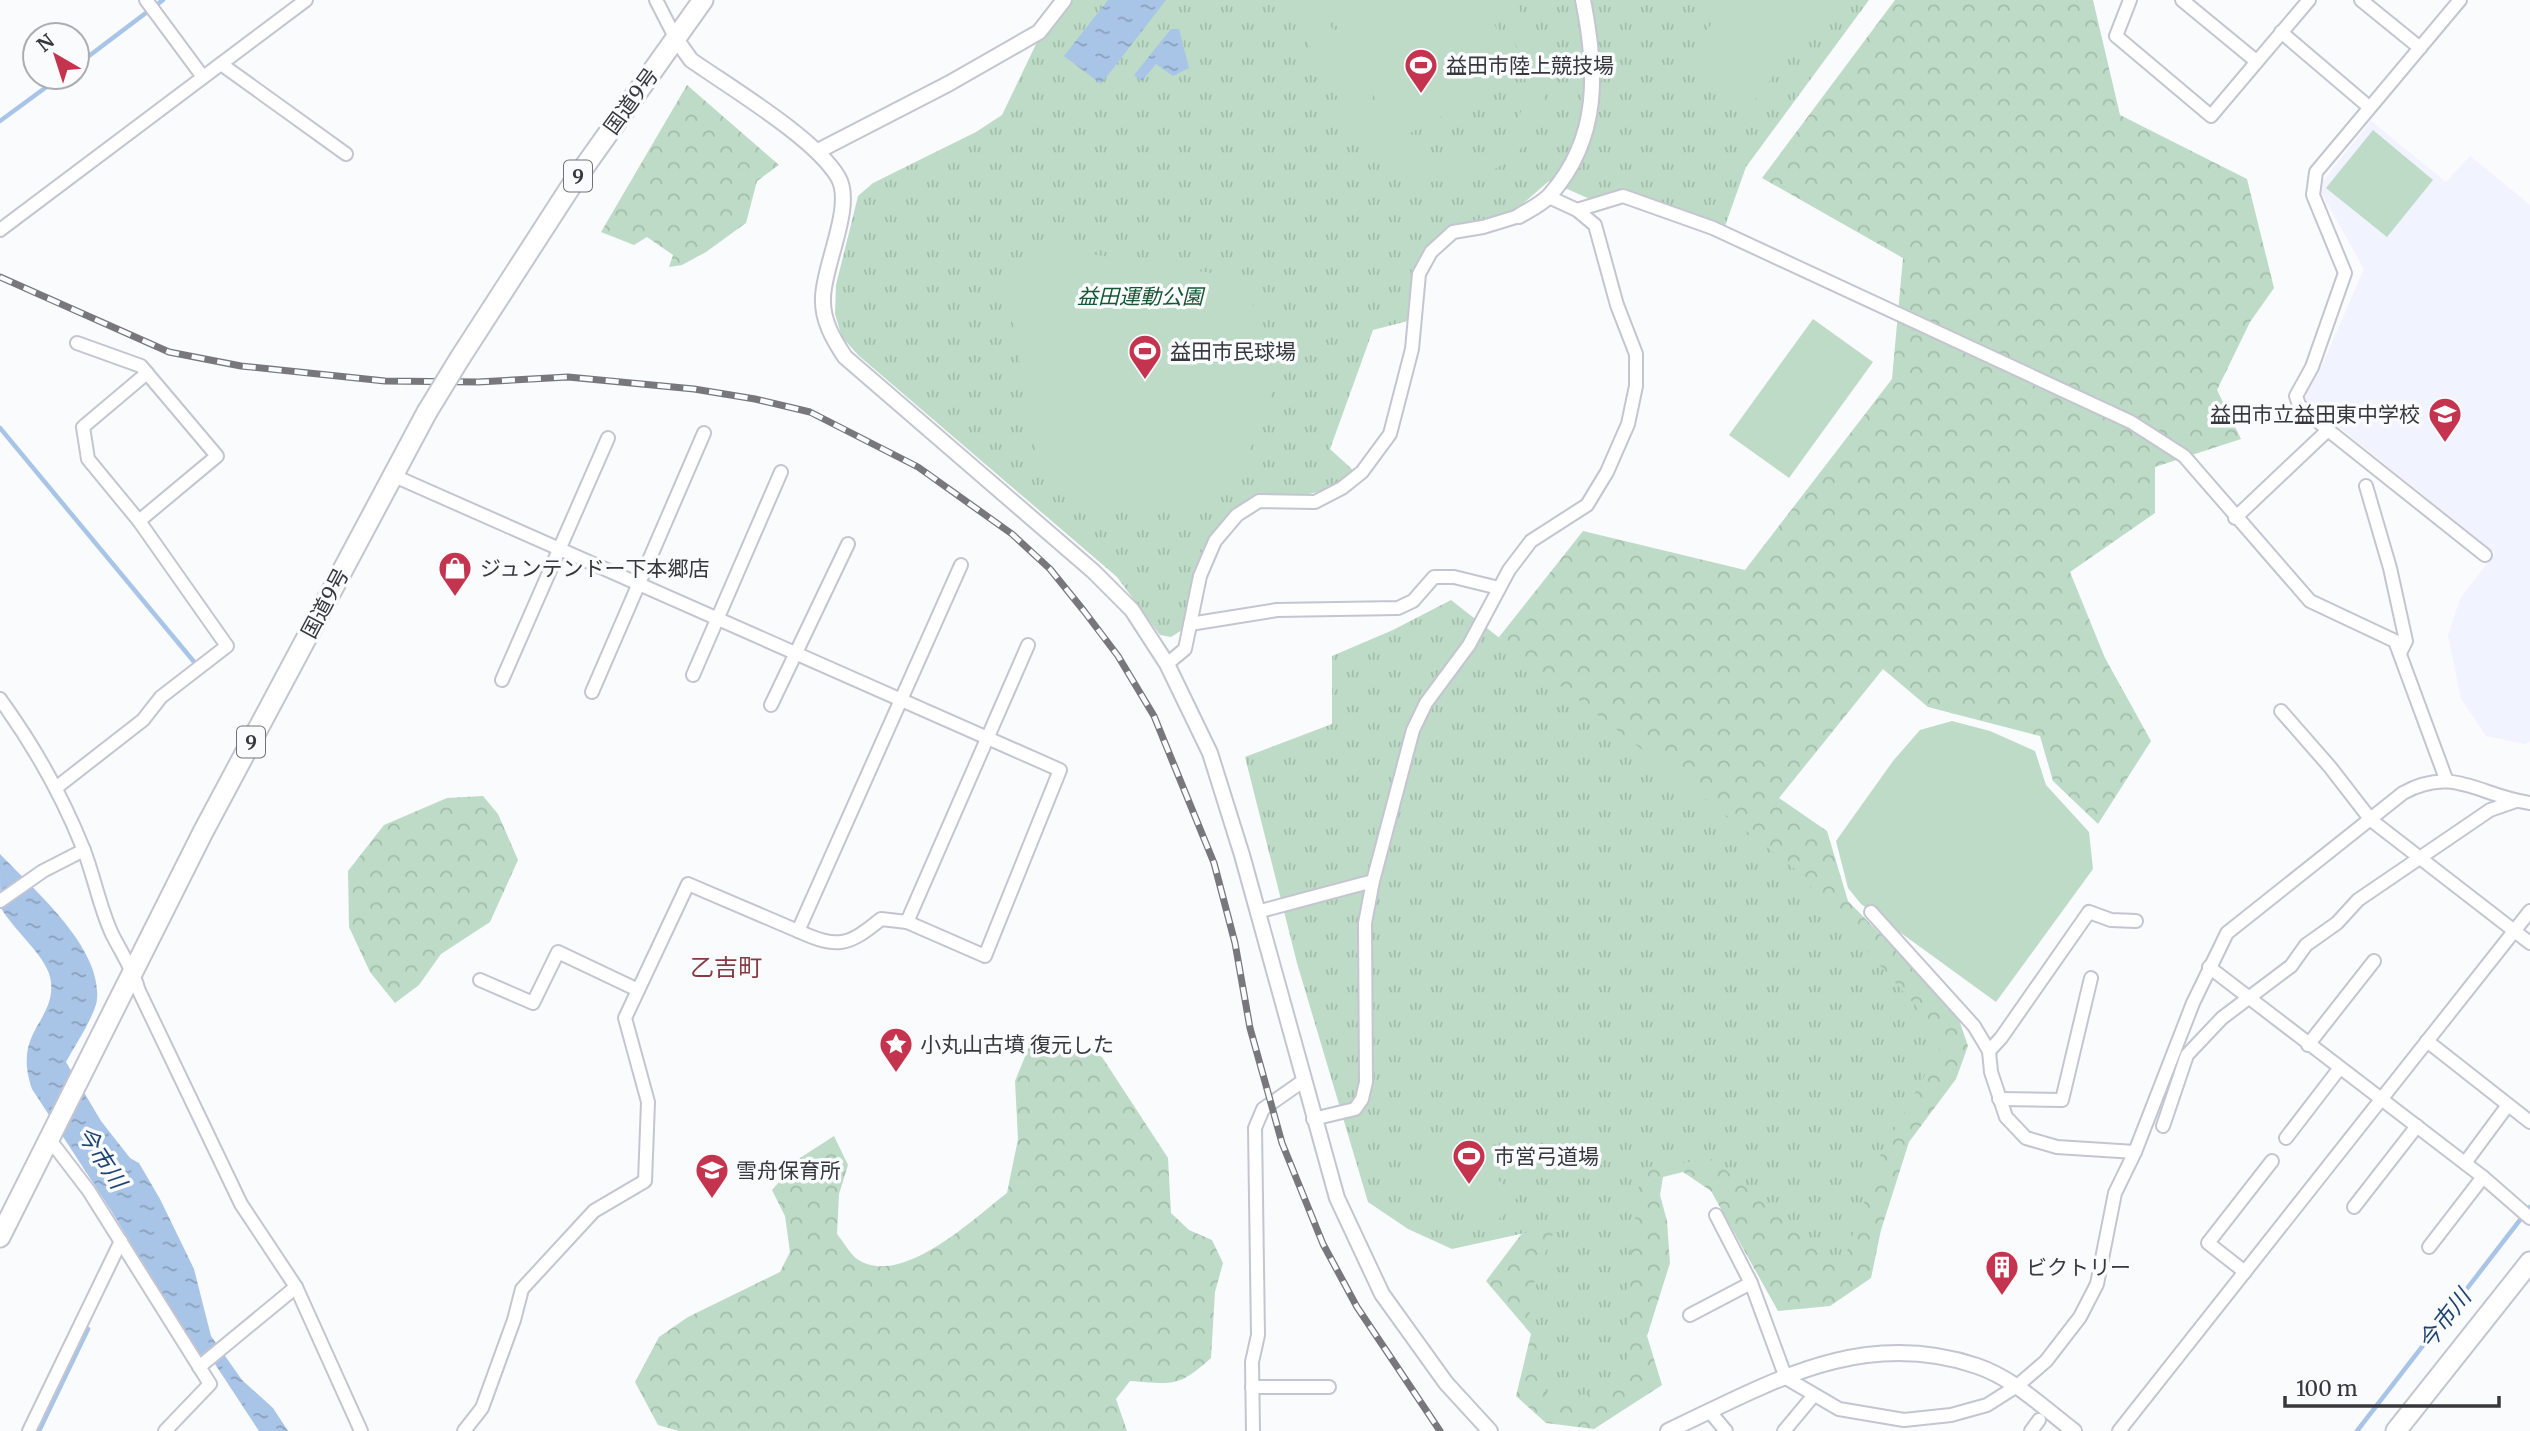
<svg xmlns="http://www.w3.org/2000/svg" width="2530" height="1431" font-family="Merriweather,'Noto Sans JP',serif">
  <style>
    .built { fill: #f1f3ff }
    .forest { fill: url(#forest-crowns) }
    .park { fill: url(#park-tufts) }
    .pitch { fill: #bddbc6 }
    .water { fill: url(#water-ripples) }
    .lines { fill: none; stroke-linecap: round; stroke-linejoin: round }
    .stream { stroke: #a8c4e7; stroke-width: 4.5 }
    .minor-casing { stroke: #c4c5d1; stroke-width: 16 }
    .tertiary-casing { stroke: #c4c5d1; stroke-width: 18 }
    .trunk-casing { stroke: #c4c5d1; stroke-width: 23 }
    .minor { stroke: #fff; stroke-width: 12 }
    .tertiary { stroke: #fff; stroke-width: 14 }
    .trunk { stroke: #fff; stroke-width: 19 }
    .rail-casing { stroke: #78787c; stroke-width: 7 }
    .rail { stroke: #fafbfd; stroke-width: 4.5; stroke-dasharray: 13; stroke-linecap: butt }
    .trunk-bridge-casing { stroke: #c4c5d1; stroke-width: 23; stroke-linecap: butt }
    .trunk-bridge { stroke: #fff; stroke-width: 19 }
    .labels { text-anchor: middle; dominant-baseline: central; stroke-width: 7; stroke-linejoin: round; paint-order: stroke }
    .shield { fill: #fafbfd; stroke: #727276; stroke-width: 2 }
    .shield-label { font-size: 19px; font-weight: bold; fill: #37373c }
    .poi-label { font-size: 21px; fill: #37373c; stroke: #fafbfd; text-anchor: start }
    .street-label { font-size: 21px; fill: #37373c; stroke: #fafbfd }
    .park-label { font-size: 21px; font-style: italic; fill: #165632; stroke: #fafbfd }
    .water-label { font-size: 23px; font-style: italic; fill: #1e4370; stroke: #fafbfd }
    .quarter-label { font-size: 24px; fill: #843b43; stroke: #fafbfd }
  </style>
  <defs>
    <pattern id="forest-crowns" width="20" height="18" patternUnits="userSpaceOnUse" patternTransform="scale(1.75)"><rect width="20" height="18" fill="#bddbc6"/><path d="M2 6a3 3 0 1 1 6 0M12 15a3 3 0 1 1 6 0" fill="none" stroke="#a3bdab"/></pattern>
    <pattern id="park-tufts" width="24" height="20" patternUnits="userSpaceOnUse" patternTransform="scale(1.75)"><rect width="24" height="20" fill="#bddbc6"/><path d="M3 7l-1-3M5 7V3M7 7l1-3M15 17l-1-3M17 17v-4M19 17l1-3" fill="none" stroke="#a3bdab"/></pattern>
    <pattern id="water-ripples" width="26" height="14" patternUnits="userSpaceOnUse" patternTransform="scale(1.75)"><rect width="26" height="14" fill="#a8c4e7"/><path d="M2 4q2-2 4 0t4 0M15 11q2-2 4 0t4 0" fill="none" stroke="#8aa0bc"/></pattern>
  </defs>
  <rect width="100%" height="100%" fill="#fafbfd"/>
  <polygon class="built" points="2371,121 2446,182 2470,156 2530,205 2530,742 2525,744 2486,736 2461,699 2448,635 2460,599 2495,553 2302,397 2321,368 2364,269 2318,187"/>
  <g class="forest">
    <polygon points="1895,0 2093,0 2120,115 2247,179 2274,288 2250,322 2217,390 2241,439 2155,467 2155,513 2070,572 2105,658 2151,741 2098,824 2053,781 2040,736 1928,707 1883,669 1779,798 1827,831 1848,901 1956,1011 1968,1046 1956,1079 1909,1142 1881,1230 1871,1278 1830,1306 1778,1311 1711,1191 1683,1172 1663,1177 1660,1195 1667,1221 1670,1263 1647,1336 1662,1385 1594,1429 1546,1423 1516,1396 1531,1334 1486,1281 1547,1200 1438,714 1583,531 1745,570 1892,379 1903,258 1762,178"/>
    <polygon points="687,85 779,165 757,181 746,223 706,252 682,265 669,267 673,255 647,237 634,245 601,232"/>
    <polygon points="483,796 498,814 518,860 490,922 441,954 419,985 395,1003 370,972 349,927 348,871 384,825 447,798"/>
    <path d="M1031 1042 1075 1046 1102 1057 1168 1158 1171 1213 1189 1230 1212 1240 1223 1263 1215 1292 1211 1358C1178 1388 1173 1384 1130 1381L1116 1399 1127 1431H679L658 1425 635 1382 659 1337 688 1317 780 1272 790 1252 785 1216 772 1190 800 1158 834 1136 848 1165 839 1194 837 1234C843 1241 850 1254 857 1259 901 1289 974 1218 1007 1193L1018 1139 1015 1081Z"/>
  </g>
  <g class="park">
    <path d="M1070 0H1869L1746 167 1725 226 1626 190 1592 200 1549 181 1518 208 1489 219 1456 226 1413 272 1408 321 1373 330 1330 449 1354 471C1318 500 1303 495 1260 495L1211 536 1194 571 1182 630 1171 637 1160 635 1117 577 858 355 842 337 835 314 836 285 858 196 873 183 976 132 1002 115 1037 42Z"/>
    <polygon points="1451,600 1796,870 1945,1039 1881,1154 1840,1271 1713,1159 1641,1168 1627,1290 1627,1383 1548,1405 1527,1300 1556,1226 1452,1249 1408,1229 1368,1202 1297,963 1245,757 1332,724 1332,656 1393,630"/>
  </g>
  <g class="pitch">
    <path d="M1285 0H1316L1373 101 1366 106C1417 200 1541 162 1524 67 1519 44 1502 21 1490 0H1514C1525 21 1542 43 1545 67 1557 167 1443 218 1372 152 1356 137 1348 117 1338 98 1320 65 1303 33 1285 0Z"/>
    <polygon points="1323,0 1481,0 1521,74 1397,140"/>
    <polygon points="1729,0 1831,0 1752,104 1688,56"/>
    <polygon points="2373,130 2433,180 2387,237 2326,188"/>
    <path d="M1046 247 1224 275C1304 332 1278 458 1195 500 1176 510 1153 512 1133 511 1089 511 1060 492 1038 456L1006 288Z"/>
    <polygon points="1813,319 1873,362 1789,478 1729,435"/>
    <polygon points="1952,721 1990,731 2035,751 2046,785 2089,832 2093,869 1996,1002 1861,904 1848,888 1836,841 1893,761 1920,730"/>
    <polygon points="1451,1139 1518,1197 1487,1233 1420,1174"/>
  </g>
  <g class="water">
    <polygon points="1108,0 1166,0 1101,84 1064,56"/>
    <polygon points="1171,29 1179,29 1189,68 1173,76 1156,64 1142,81 1134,75"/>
    <path d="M0 854C33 889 102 947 97 999 96 1014 74 1047 66 1062L101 1121 130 1158 139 1163 160 1199 194 1269 211 1336 242 1380 273 1408 288 1431H259L215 1364 211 1366 205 1357 197 1353 112 1212 32 1089C12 1031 55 1023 51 982 49 958 14 931 1 908 0 899 0 866 0 854Z"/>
  </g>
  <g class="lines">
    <g class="stream">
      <polyline points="77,65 163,0"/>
      <polyline points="0,121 60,77"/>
      <polyline points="0,428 195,663"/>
      <polyline points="39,1431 88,1329"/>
      <polyline points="2357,1431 2530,1207"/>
    </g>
    <defs>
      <g id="minor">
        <polyline points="146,0 203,77"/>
        <polyline points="656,0 676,39"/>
        <polyline points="2130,0 2116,36 2211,116 2309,0"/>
        <polyline points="2182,0 2256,61"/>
        <polyline points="2361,0 2420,48"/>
        <polyline points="2281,32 2369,107"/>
        <polyline points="221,64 346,154"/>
        <polyline points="1577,210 1623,196 1713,228 2131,422 2184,456 2310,601 2395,641 2446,779"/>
        <polyline points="0,230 306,0"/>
        <polyline points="77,343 141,366 217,456 139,521"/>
        <polyline points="2328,430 2485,555"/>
        <path d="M392 475 1060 770 985 956 907 922 881 919C848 946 838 949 798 931"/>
        <polyline points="2366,486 2390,568 2406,641 2401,651"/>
        <polyline points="2235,518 2328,430 2299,405 2296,396 2312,367 2345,273 2313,195 2316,172 2460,0"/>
        <polyline points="1190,624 1277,610 1398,608 1413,601 1434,577 1454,577 1499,588"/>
        <polyline points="1167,664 1185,649 1200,576 1215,541 1237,515 1259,501 1315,502 1342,488 1362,472 1390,434 1412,349 1419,274 1431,252 1453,232 1483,227 1519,216"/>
        <polyline points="693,675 781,472"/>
        <polyline points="502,680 608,438"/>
        <polyline points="592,692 704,433"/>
        <path d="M0 699C34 746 61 793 83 848 94 875 99 906 112 934 122 954 133 969 139 991L241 1204 296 1287 361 1431"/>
        <polyline points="771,705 848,544"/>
        <polyline points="2281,711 2330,767 2371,820 2530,943"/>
        <polyline points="57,787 143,720 161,697 227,646 139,521 88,459 83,427 147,373"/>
        <polyline points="0,901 43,871 84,850"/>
        <polyline points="1257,912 1373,881 1413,730 1426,703 1469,645 1509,570 1531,541 1587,505 1607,472 1628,424 1636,386 1636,354 1617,305 1595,225 1577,210 1549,197"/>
        <polyline points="1871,912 1974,1026 1989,1051 1991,1072 2006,1117 2026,1138 2057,1147 2135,1152"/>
        <polyline points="907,922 1028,645"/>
        <polyline points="2209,967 2483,1177 2530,1218"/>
        <polyline points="480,980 533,1003 558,952 638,990"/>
        <polyline points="2427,1041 2530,1122"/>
        <polyline points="2308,1045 2374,961"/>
        <polyline points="1989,1051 2001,1038 2089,912 2111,920 2136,921"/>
        <polyline points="1999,1099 2062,1100 2091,978"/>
        <polyline points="1313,1119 1355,1109 1362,1099 1366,1082 1365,923 1373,881"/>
        <polyline points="2163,1126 2187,1055 2222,1018 2291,966 2306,945 2337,923 2358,900 2490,810 2516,801"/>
        <polyline points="2286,1138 2339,1069"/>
        <polyline points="50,1140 89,1191 210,1384 165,1431"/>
        <polyline points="2465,1163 2508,1105"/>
        <polyline points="2354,1207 2417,1126"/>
        <path d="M1716 1215 1751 1283 1786 1378 1839 1409 1904 1420 1951 1415 1987 1405 2017 1386 2046 1361 2080 1317 2097 1284 2115 1193 2135 1152 2193 1003 2227 933 2403 793C2454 765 2479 796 2530 803"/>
        <polyline points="2429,1247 2483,1177"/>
        <polyline points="2245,1272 2208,1243 2272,1161"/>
        <polyline points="1690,1315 1751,1283"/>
        <polyline points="199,1367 296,1287"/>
        <polyline points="1252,1387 1329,1387"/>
        <polyline points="1710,1412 1726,1431"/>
        <polyline points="29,1431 121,1241"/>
        <polyline points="464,1431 482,1408 514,1320 522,1289 594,1211 645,1181 648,1102 625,1018 688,884 798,931 961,565"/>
        <polyline points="1253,1431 1252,1362 1258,1335 1255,1128 1263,1109 1303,1081"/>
        <polyline points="1784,1431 1814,1395"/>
        <polyline points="2031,1431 2039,1420"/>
        <polyline points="2119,1431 2530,911"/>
      </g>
      <g id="tertiary">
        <path d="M676 39 691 60C731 88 815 138 838 177 855 205 823 266 823 298 822 320 833 339 845 357L1093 571 1132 610 1167 664 1210 753 1242 855 1337 1198 1382 1294 1446 1383 1490 1431"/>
        <polyline points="818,151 948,84 1039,32 1064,0"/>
        <path d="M1519 216C1529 210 1542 204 1550 195 1601 137 1597 70 1583 0"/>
        <path d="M1668 1431C1770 1383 1861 1327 1977 1366 2013 1378 2044 1408 2074 1431"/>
      </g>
      <g id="trunk">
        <polyline points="460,358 575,180 703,0"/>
        <polyline points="0,1237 203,832 427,412"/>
        <polyline points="2396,1431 2530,1262"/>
      </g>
    </defs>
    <use href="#minor" class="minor-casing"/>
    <use href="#tertiary" class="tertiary-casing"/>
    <use href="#trunk" class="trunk-casing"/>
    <use href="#minor" class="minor"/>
    <use href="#tertiary" class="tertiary"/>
    <use href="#trunk" class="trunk"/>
    <defs>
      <polyline id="rail" points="0,277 169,352 241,366 385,381 478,382 568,377 694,389 755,399 810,412 918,467 1012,534 1050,569 1084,611 1118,656 1154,716 1214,863 1235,943 1250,1028 1282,1143 1323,1244 1357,1307 1440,1431"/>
    </defs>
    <use href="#rail" class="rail-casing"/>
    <use href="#rail" class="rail"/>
    <defs>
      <polyline id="trunk-bridge" points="427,412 460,358"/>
    </defs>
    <use href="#trunk-bridge" class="trunk-bridge-casing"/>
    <use href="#trunk-bridge" class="trunk-bridge"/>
  </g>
  <defs>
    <symbol id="stadium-pin" viewBox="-11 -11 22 30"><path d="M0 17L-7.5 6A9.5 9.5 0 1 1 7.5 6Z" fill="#c5344f" stroke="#fafbfd"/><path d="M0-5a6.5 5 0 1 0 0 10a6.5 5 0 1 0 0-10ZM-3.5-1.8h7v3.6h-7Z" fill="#fff"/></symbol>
    <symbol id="school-pin" viewBox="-11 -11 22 30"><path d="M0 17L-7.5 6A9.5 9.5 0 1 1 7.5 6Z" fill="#c5344f" stroke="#fafbfd"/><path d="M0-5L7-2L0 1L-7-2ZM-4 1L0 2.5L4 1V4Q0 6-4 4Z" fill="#fff"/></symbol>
    <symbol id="shop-pin" viewBox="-11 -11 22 30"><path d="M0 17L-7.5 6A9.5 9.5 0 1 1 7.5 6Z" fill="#c5344f" stroke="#fafbfd"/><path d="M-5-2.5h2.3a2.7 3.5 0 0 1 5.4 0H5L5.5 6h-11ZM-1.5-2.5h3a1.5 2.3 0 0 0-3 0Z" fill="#fff"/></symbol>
    <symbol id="sight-pin" viewBox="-11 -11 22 30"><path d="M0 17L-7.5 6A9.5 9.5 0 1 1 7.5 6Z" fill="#c5344f" stroke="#fafbfd"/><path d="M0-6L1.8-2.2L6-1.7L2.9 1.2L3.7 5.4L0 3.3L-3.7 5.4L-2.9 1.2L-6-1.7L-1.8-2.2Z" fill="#fff"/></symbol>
    <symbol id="building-pin" viewBox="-11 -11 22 30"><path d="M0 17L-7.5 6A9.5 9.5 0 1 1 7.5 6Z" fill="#c5344f" stroke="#fafbfd"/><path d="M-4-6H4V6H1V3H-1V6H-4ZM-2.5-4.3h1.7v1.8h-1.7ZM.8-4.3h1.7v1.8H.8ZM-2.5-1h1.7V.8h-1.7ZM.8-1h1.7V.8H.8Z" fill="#fff"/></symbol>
  </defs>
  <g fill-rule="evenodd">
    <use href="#stadium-pin" x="1402" y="46" width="38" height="52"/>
    <use href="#stadium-pin" x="1126" y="332" width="38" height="52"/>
    <use href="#school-pin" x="2426" y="395" width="38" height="52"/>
    <use href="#shop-pin" x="436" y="549" width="38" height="52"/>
    <use href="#sight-pin" x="877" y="1025" width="38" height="52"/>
    <use href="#stadium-pin" x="1450" y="1137" width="38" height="52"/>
    <use href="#school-pin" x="693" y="1151" width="38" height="52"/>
    <use href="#building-pin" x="1983" y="1248" width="38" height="52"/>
  </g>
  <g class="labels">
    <g class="shield">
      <rect x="564" y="160.5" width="28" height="31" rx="5"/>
      <rect x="237" y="726.5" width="28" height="31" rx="5"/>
    </g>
    <g class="shield-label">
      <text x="578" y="176">9</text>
      <text x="251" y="742">9</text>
    </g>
    <g class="poi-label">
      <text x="1446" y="65">益田市陸上競技場</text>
      <text x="1170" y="351">益田市民球場</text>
      <text x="2420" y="414" text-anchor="end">益田市立益田東中学校</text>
      <text x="480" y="568">ジュンテンドー下本郷店</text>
      <text x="920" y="1044">小丸山古墳 復元した</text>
      <text x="1494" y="1156">市営弓道場</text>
      <text x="736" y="1170">雪舟保育所</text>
      <text x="2026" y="1267">ビクトリー</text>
    </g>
    <g class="street-label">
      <text transform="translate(631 101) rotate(-54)">国道9号</text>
      <text transform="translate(325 603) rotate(-62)">国道9号</text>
    </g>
    <g class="park-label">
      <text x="1140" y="296">益田運動公園</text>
    </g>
    <g class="water-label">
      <text transform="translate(102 1157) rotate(57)">今市川</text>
      <text transform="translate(2444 1319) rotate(-52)">今市川</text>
    </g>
    <g class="quarter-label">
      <text x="726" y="967">乙吉町</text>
    </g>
  </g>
  <g transform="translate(56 56) rotate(321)"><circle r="33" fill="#fafbfd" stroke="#acadb0" stroke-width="2"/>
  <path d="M0-5L12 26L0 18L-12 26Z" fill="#c5344f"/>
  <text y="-10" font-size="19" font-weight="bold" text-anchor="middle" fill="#37373c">N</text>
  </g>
  <path d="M2285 1396v10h214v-10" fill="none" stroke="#37373c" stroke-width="3.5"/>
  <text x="2296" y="1396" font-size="21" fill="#37373c" stroke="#fafbfd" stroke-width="5" paint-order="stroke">100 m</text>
</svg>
